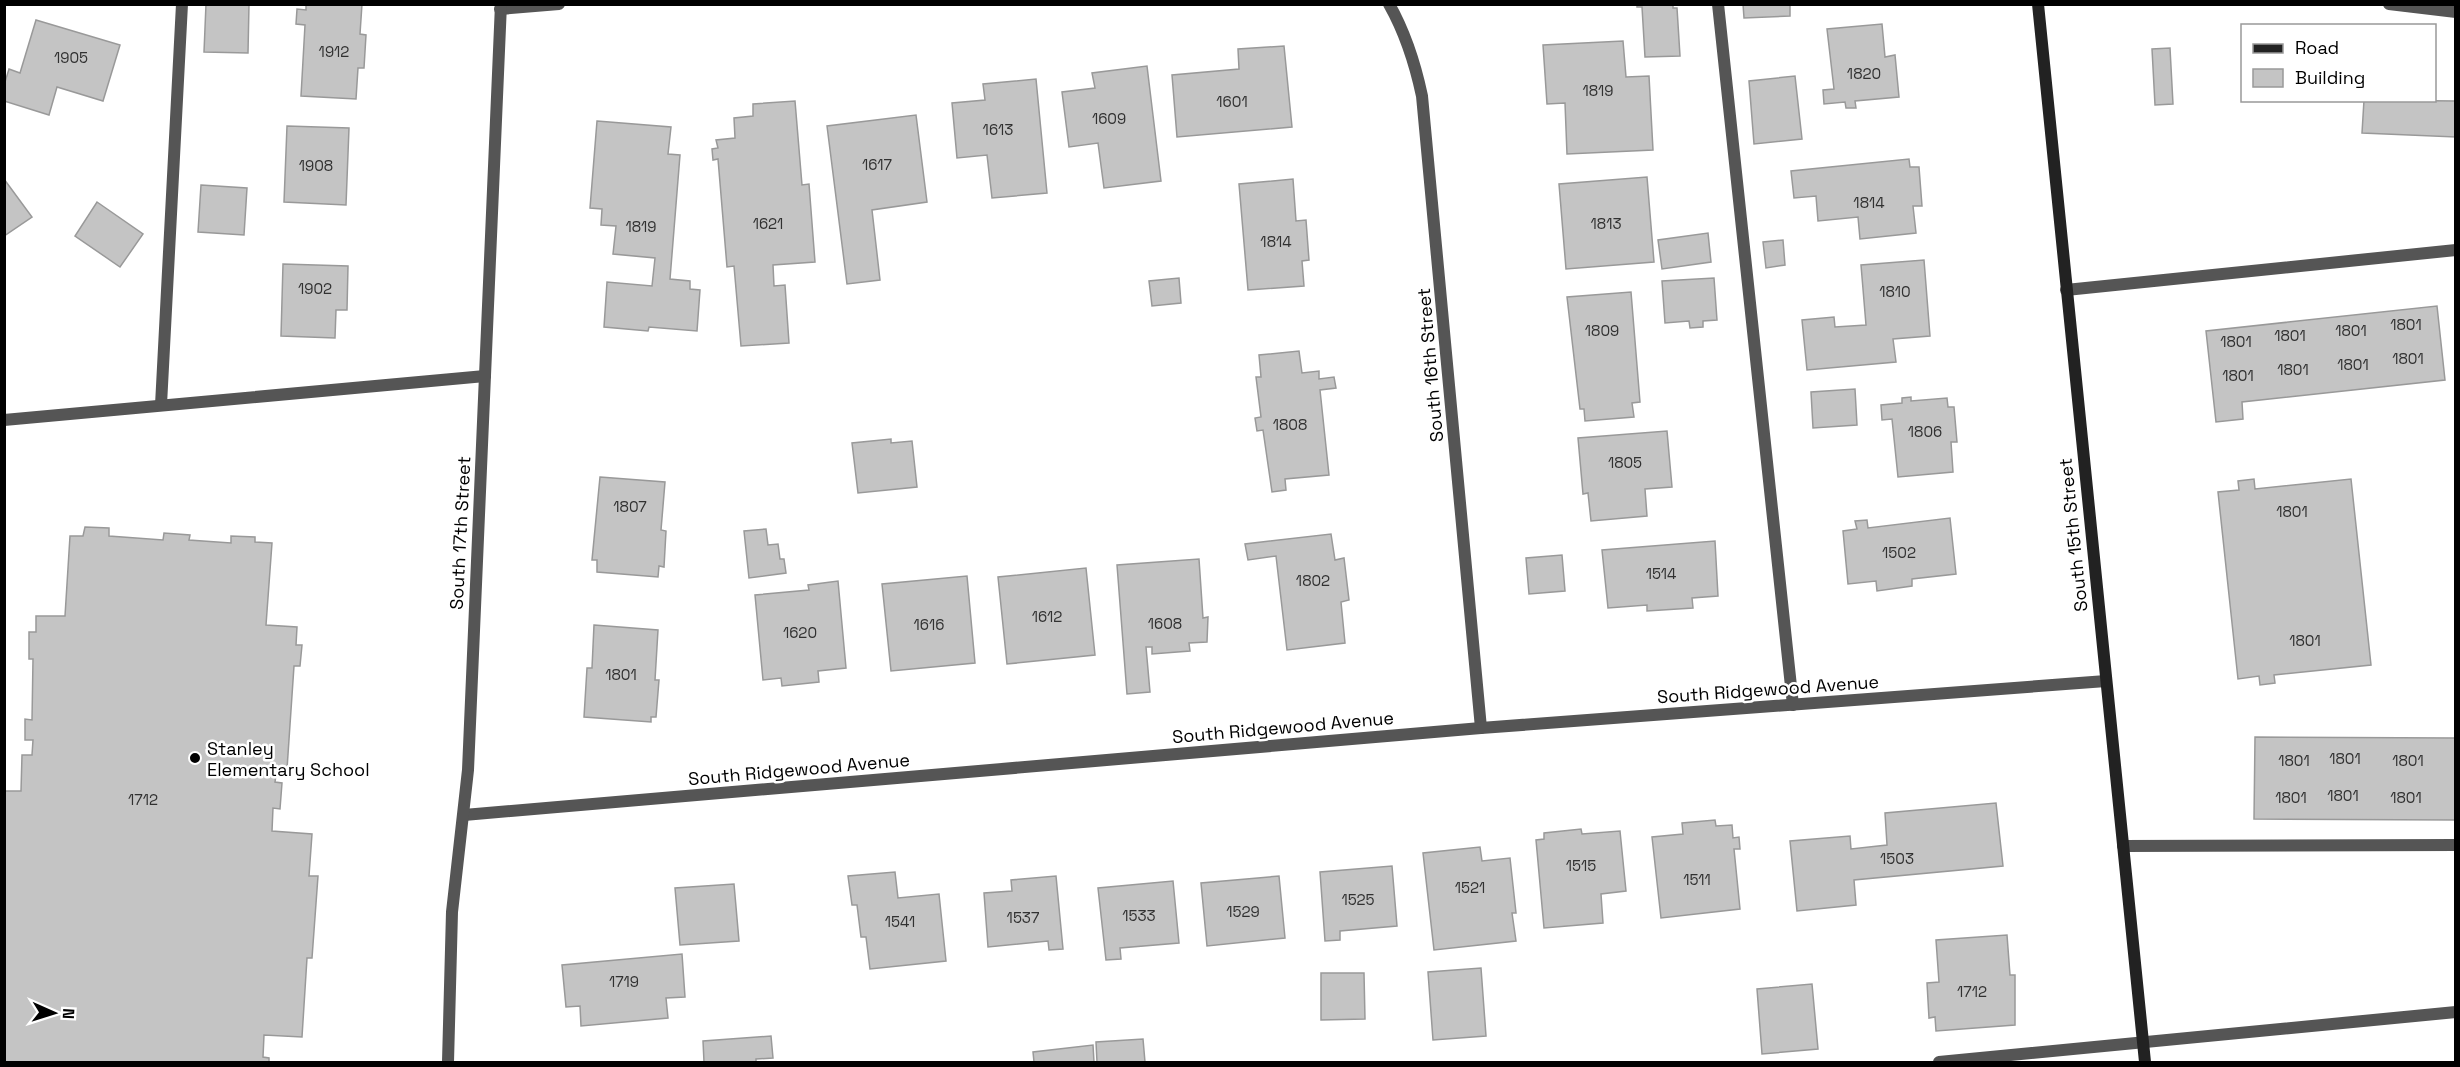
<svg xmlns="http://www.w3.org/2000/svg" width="2460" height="1067" font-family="'Space Grotesk',sans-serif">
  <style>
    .building { fill: #c4c4c4; stroke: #999; stroke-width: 1.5 }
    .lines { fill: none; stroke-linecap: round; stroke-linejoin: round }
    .lane { stroke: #555; stroke-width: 12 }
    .street { stroke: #555; stroke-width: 12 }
    .secondary { stroke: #222; stroke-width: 12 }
    .poi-dot { fill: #000; stroke: #fff; stroke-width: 2 }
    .labels { text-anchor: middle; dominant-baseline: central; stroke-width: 5; stroke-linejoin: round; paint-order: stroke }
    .number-label { font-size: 15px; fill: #313131 }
    .street-label { font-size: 18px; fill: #000; stroke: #fff }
    .poi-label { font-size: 18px; fill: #000; stroke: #fff; text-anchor: start }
  </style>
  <rect width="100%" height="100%" fill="#fff"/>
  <g class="building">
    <polygon points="206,4 249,4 248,53 204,52"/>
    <polygon points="306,4 362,4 360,34 366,35 364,68 358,68 356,99 301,96 305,25 296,24 297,9 306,10"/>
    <polygon points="1637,4 1673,4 1673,8 1677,8 1680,56 1645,57 1642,7 1637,7"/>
    <polygon points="1743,4 1790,4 1790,16 1744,18"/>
    <polygon points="36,20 120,45 103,101 57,87 49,115 4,101 4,85 9,69 20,73"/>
    <polygon points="1882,24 1885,57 1895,55 1899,97 1855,101 1856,108 1846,108 1845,102 1824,104 1823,90 1834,89 1827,29"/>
    <polygon points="1623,41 1626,77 1649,76 1653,150 1567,154 1565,103 1547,104 1543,45"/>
    <polygon points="1284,46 1292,127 1177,137 1172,75 1239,69 1238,49"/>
    <polygon points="2170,48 2173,104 2155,105 2152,49"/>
    <polygon points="1147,66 1161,181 1104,188 1098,143 1069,147 1062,92 1095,88 1092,73"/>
    <polygon points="1795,76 1802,139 1754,144 1749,81"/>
    <polygon points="1036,79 1047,193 992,198 987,155 957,158 952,103 985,100 983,84"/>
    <polygon points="2364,100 2456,101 2456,137 2362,133"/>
    <polygon points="795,101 802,185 809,184 815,262 773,265 774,286 785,285 789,343 741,346 734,266 727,267 718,159 713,160 712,149 718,148 716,140 735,138 734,118 753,116 753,104"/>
    <polygon points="916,115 927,202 872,210 880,280 847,284 827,126"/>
    <polygon points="597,121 671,127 668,154 680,155 670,279 690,281 690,289 700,290 697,331 649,327 648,331 604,327 607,282 652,286 655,258 613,254 616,226 601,225 602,209 590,208"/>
    <polygon points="287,126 349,128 346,205 284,202"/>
    <polygon points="1909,159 1910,167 1919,167 1922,206 1913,206 1916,233 1860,239 1858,217 1818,221 1816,196 1794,198 1791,171"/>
    <polygon points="1647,177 1654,262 1566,269 1559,184"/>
    <polygon points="4,179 32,217 4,236"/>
    <polygon points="1293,179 1296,221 1306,220 1309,260 1302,261 1304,286 1248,290 1239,184"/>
    <polygon points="201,185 247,188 244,235 198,232"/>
    <polygon points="97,202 143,234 120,267 75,236"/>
    <polygon points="1708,233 1711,262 1662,269 1658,240"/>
    <polygon points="1783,240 1785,265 1766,268 1763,242"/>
    <polygon points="1924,260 1930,336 1893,339 1896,362 1807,370 1802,320 1834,317 1835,327 1866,325 1861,265"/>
    <polygon points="283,264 348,266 347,310 336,310 335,338 281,336"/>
    <polygon points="1179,278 1181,303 1152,306 1149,281"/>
    <polygon points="1714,278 1717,320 1703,321 1703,327 1690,328 1689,321 1665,323 1662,281"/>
    <polygon points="1631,292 1640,402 1632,403 1634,417 1585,421 1584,409 1580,409 1567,297"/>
    <polygon points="2437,306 2445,380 2242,402 2243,419 2216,422 2206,331"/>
    <polygon points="1299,351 1302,373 1319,371 1319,379 1334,377 1336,388 1320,390 1329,475 1285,479 1286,490 1272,492 1263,430 1257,431 1255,418 1261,417 1256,377 1261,377 1259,355"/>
    <polygon points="1855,389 1857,425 1813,428 1811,392"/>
    <polygon points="1911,397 1911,401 1947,398 1948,407 1954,407 1957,442 1951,442 1953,472 1898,477 1892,419 1882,420 1881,405 1902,403 1902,398"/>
    <polygon points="1667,431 1672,487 1645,489 1647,516 1591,521 1588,493 1583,494 1578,438"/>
    <polygon points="891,439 891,443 912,441 917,487 858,493 852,443"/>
    <polygon points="600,477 665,482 661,530 666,531 664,567 659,566 658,577 597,572 597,560 592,560"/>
    <polygon points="2254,479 2255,489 2351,479 2371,665 2274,675 2275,683 2260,685 2259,676 2238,679 2218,492 2239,490 2238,481"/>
    <polygon points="1950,518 1956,574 1912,579 1912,586 1877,591 1876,581 1848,584 1843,531 1857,529 1855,521 1867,520 1868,528"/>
    <polygon points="85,527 109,528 109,536 163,540 164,533 190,535 189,540 231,543 231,536 255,537 255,542 272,543 266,625 297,627 296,645 302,645 300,666 294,666 287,769 277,768 275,782 282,783 280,809 273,808 272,831 312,834 309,876 318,876 312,958 307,958 302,1037 264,1035 263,1057 269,1058 269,1062 4,1062 4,791 21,791 22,755 32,755 33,740 25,740 25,719 32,720 33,659 29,659 29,632 36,632 36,616 65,616 70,536 83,536"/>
    <polygon points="766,529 768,545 778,544 780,559 784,559 786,573 749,578 744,531"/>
    <polygon points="1331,534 1335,560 1344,558 1349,600 1341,602 1345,643 1287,650 1276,556 1248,560 1245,544"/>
    <polygon points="1715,541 1718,596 1692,598 1693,608 1647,611 1647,605 1608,608 1602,550"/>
    <polygon points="1562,555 1565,591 1529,594 1526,558"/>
    <polygon points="1199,559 1203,618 1208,617 1207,642 1189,643 1190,651 1152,654 1152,647 1146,647 1150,692 1127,694 1117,565"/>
    <polygon points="1086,568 1095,655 1007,664 998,577"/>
    <polygon points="967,576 975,663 891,671 882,584"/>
    <polygon points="838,581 846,668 818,671 819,682 782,686 781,678 763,680 755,595 809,590 808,585"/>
    <polygon points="594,625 658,630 655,680 659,680 656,717 651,717 651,722 584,717 587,668 592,668"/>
    <polygon points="2255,737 2456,738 2456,820 2254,819"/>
    <polygon points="1996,803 2003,866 1854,880 1856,905 1797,911 1790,841 1850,836 1851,849 1887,845 1885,813"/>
    <polygon points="1715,820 1716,826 1732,825 1733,838 1739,837 1740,849 1734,849 1740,909 1661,918 1652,837 1683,834 1682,823"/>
    <polygon points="1581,829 1582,834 1620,831 1626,891 1601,894 1603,923 1544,928 1536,840 1544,839 1544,833"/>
    <polygon points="1480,847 1482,861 1510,858 1516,913 1512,913 1516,941 1434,950 1423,853"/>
    <polygon points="1392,866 1397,926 1340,931 1340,940 1325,941 1320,872"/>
    <polygon points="895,872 898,898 939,894 946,961 870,969 866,937 861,937 857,905 852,905 848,876"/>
    <polygon points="1056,876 1063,949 1049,950 1048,941 988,947 984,893 1012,891 1011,880"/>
    <polygon points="1279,876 1285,938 1207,946 1201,883"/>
    <polygon points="1173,881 1179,943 1120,948 1121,959 1106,960 1098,888"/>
    <polygon points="734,884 739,941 680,945 675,888"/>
    <polygon points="2007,935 2010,975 2015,975 2015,1025 1936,1031 1935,1017 1929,1018 1927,983 1939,982 1936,940"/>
    <polygon points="682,954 685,997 666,998 668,1018 581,1026 580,1006 566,1007 562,965"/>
    <polygon points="1481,968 1486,1036 1433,1040 1428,972"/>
    <polygon points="1321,973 1364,973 1365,1019 1321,1020"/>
    <polygon points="1812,984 1818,1049 1762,1054 1757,989"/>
    <polygon points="771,1036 773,1058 756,1059 756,1062 704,1062 703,1041"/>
    <polygon points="1143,1039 1145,1062 1097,1062 1096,1042"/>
    <polygon points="1093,1045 1094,1062 1034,1062 1033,1052"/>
  </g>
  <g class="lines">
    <g class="lane">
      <polyline points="1718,4 1793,705"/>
      <polyline points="2389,4 2456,12"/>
      <polyline points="2066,290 2456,250"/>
      <polyline points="161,405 182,4"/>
      <polyline points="4,420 485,376"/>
      <polyline points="2123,846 2456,845"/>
      <polyline points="1939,1062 2456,1012"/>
    </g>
    <g class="street">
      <path d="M1389 4C1406 34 1415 63 1422 96L1481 728"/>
      <polyline points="500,9 559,4"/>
      <polyline points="464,815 1481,728 2106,681"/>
      <polyline points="448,1062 452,912 468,770 501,4"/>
    </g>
    <polyline class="secondary" points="2038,4 2145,1062"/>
  </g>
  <circle class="poi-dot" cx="195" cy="758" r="6"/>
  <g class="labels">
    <g class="number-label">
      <text x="334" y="51">1912</text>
      <text x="71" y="57">1905</text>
      <text x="1864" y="73">1820</text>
      <text x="1598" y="90">1819</text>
      <text x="1232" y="101">1601</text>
      <text x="1109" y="118">1609</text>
      <text x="998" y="129">1613</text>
      <text x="877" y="164">1617</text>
      <text x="316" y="165">1908</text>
      <text x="1869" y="202">1814</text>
      <text x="768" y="223">1621</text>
      <text x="1606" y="223">1813</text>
      <text x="641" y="226">1819</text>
      <text x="1276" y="241">1814</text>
      <text x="315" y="288">1902</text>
      <text x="1895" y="291">1810</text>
      <text x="2406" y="324">1801</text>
      <text x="1602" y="330">1809</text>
      <text x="2351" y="330">1801</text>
      <text x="2290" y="335">1801</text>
      <text x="2236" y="341">1801</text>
      <text x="2408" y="358">1801</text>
      <text x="2353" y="364">1801</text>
      <text x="2293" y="369">1801</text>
      <text x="2238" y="375">1801</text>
      <text x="1290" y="424">1808</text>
      <text x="1925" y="431">1806</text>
      <text x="1625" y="462">1805</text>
      <text x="630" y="506">1807</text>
      <text x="2292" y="511">1801</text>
      <text x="1899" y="552">1502</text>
      <text x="1661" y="573">1514</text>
      <text x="1313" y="580">1802</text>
      <text x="1047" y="616">1612</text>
      <text x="1165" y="623">1608</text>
      <text x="929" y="624">1616</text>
      <text x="800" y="632">1620</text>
      <text x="2305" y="640">1801</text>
      <text x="621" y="674">1801</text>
      <text x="2345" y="758">1801</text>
      <text x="2294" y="760">1801</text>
      <text x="2408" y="760">1801</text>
      <text x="2343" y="795">1801</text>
      <text x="2291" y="797">1801</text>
      <text x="2406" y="797">1801</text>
      <text x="143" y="799">1712</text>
      <text x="1897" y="858">1503</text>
      <text x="1581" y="865">1515</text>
      <text x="1697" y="879">1511</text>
      <text x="1470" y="887">1521</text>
      <text x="1358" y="899">1525</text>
      <text x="1243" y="911">1529</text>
      <text x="1139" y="915">1533</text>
      <text x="1023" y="917">1537</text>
      <text x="900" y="921">1541</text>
      <text x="624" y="981">1719</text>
      <text x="1972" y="991">1712</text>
    </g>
    <g class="street-label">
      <text transform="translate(1430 365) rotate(-95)">South 16th Street</text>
      <text transform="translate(460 533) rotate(-87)">South 17th Street</text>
      <text transform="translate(2073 535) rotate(-96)">South 15th Street</text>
      <text transform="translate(1768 689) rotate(-4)">South Ridgewood Avenue</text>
      <text transform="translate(1283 727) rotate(-5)">South Ridgewood Avenue</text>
      <text transform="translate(799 769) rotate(-5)">South Ridgewood Avenue</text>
    </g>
    <g class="poi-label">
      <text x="207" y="748">Stanley<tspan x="207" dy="21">Elementary School</tspan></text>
    </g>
  </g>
  <rect width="2460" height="1067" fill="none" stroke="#000000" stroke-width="12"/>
  <rect x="2241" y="24" width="195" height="78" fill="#ffffff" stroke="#999999" stroke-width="1.5"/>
  <rect x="2253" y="44" width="30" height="9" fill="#222222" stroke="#999999" stroke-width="1.5"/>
  <text x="2295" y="54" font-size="18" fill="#000000">Road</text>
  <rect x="2253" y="69" width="30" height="18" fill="#c4c4c4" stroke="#999999" stroke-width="1.5"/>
  <text x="2295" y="84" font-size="18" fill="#000000">Building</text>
  <g transform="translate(54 1013) rotate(93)" stroke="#ffffff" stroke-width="4.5" paint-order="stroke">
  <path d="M0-4.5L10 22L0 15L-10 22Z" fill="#000000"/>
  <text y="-9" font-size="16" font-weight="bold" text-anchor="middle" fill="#000000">N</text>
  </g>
</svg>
